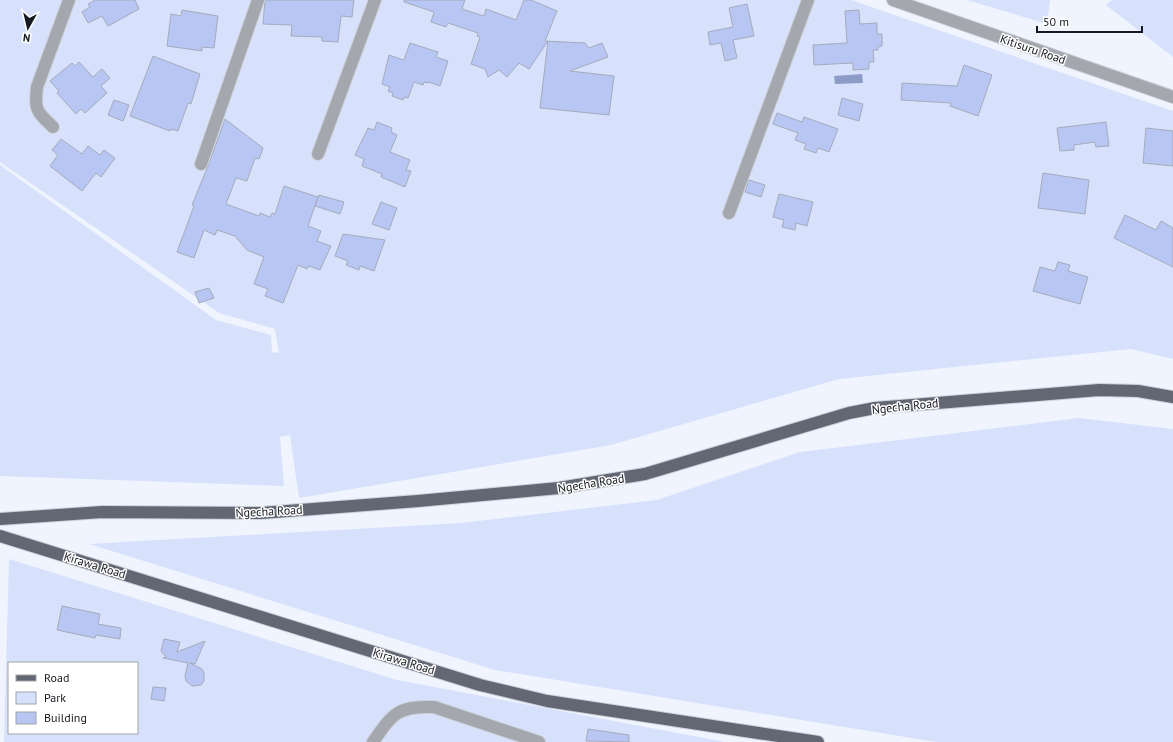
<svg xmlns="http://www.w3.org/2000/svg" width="1173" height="742" font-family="'PT Sans',sans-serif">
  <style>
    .green { fill: #d7e1fc; fill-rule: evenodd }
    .water { fill: #8d9cc6 }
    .building { fill: #b7c6f2; stroke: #a5abbb }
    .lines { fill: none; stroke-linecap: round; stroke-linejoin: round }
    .minor-casing { stroke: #cdd1da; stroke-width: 14 }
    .major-casing { stroke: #cdd1da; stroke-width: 14 }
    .minor { stroke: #a4a7ae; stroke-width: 12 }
    .major { stroke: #636774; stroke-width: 12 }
    .labels { text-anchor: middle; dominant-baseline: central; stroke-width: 3; stroke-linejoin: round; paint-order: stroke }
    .street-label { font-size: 12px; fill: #171920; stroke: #fff }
  </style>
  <rect width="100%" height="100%" fill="#f0f4fe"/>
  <g class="green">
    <polygon points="0,0 851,0 1173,111 1173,359 1131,349 839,379 611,445 299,498 290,435 280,437 284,486 0,476 0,165 216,320 271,335 272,352 279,353 275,329 219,313 0,162"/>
    <polygon points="967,0 1050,0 1047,24"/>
    <polygon points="1112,0 1173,0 1173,57 1106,5"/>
    <polygon points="1079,418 1173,429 1173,742 936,742 495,670 89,544 461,523 657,500 800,452"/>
    <path d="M9 559 397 680 725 742H4ZM9 663H137V733H9Z"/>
  </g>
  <polygon class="water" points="862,74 863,83 835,84 834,76"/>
  <g class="building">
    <polygon points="95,0 135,0 139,9 108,26 102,16 88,23 82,12 90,7 88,4"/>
    <polygon points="265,0 354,0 352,17 341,16 338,42 322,41 322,37 291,36 292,25 263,24"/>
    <polygon points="404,0 465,0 462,9 484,16 486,9 516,20 524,0 531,0 557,11 545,41 585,43 589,48 602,43 608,57 570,71 614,76 609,115 540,108 548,41 529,69 519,63 507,77 499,70 488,77 485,69 471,64 480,37 477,36 478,33 448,23 446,27 431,22 434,12 404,2"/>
    <polygon points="747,4 754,36 733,40 737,58 725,61 721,43 710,45 708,32 733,27 729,8"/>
    <polygon points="182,10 218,16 214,48 202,47 202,51 167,46 171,14 181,16"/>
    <polygon points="859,10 860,24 877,23 877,34 882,34 882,46 878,47 878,50 873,50 874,62 869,62 869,69 853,70 853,63 814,65 813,45 847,43 845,11"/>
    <polygon points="410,43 438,52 436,57 448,61 440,86 428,82 428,83 424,82 423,85 414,82 408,98 404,97 403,100 392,96 393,93 388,91 390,87 382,84 389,55 404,60"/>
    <polygon points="153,56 200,74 191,104 188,103 178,131 171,129 170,131 130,116"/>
    <polygon points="79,62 93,77 102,69 110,78 101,86 107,93 85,113 81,109 76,114 57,93 59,91 50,81 72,63 75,66"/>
    <polygon points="964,65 992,75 978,116 950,106 951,103 901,100 902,83 957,86"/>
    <polygon points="842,98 863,104 859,121 838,115"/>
    <polygon points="114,100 129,105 123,121 108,115"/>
    <polygon points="777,113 802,122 804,117 838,129 829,152 818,148 816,153 804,149 806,144 795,140 798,133 773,124"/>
    <polygon points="225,119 263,148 259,159 255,158 247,181 236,178 226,204 259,216 260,213 270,217 272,213 275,214 284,186 318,197 308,226 321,231 317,241 331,246 320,270 309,266 307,269 298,265 283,303 265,296 268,289 254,284 264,257 247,250 235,236 217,230 215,235 204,230 194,258 177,252 194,206 192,205 208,166"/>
    <polygon points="377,122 392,128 391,132 397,135 390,152 410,160 406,170 411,171 405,187 381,177 382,174 362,166 364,159 355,155 368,128 374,130"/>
    <polygon points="1106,122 1109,146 1096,147 1095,142 1074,145 1074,150 1060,151 1057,128"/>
    <polygon points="1146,128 1173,131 1173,166 1143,163"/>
    <polygon points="61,139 82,154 88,146 100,155 104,150 115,158 101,177 96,173 82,191 50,166 58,155 52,150"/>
    <polygon points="1043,173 1089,180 1085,214 1038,208"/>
    <polygon points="749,180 765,185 761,197 745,192"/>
    <polygon points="779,194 813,202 807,226 796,223 795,230 782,227 784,220 773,217"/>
    <polygon points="319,195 344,202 340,214 315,206"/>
    <polygon points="381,202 397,208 389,230 372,224"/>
    <polygon points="1125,215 1156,230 1161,221 1173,228 1173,267 1114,238"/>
    <polygon points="343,234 385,240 374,271 360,266 359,270 346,265 348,261 335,256"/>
    <polygon points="1058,262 1070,265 1068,271 1088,277 1080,304 1033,291 1040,267 1055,271"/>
    <polygon points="209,288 214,298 199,303 195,292"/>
    <polygon points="62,606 100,614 98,624 121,628 120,639 96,635 95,638 57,630"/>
    <polygon points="164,639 180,642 177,652 205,641 195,664 190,663 202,669 204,673 204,681 201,685 192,686 186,681 185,676 188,663 163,658 166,657 161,651"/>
    <polygon points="153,687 166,688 164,701 151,699"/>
    <polygon points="588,729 629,735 629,742 586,741"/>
  </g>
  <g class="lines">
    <defs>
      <g id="minor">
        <polyline points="893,0 1173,97"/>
        <path d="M53 127C37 112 34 110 37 87L69 0"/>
        <polyline points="318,154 375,0"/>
        <polyline points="201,164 258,0"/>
        <polyline points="729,213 808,0"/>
        <path d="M373 742C393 713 398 706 434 707L539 742"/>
      </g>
      <g id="major">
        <polyline points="0,519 102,512 261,513 418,501 559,488 645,474 849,413 875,408 1099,390 1138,391 1173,397"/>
        <polyline points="0,536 480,685 547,701 818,742"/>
      </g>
    </defs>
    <use href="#minor" class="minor-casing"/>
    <use href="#major" class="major-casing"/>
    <use href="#minor" class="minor"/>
    <use href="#major" class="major"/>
  </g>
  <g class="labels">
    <g class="street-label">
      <text transform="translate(1033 49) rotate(19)">Kitisuru Road</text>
      <text transform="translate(905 406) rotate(-6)">Ngecha Road</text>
      <text transform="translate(591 483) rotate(-9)">Ngecha Road</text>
      <text transform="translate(269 511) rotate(-3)">Ngecha Road</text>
      <text transform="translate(95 565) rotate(17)">Kirawa Road</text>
      <text transform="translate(404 661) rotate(17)">Kirawa Road</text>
    </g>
  </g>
  <rect x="8" y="662" width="130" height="72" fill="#ffffff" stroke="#a2a3a6"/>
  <rect x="16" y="675" width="20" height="6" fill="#636774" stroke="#a2a3a6"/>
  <text x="44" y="682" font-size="12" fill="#171920">Road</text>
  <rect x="16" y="692" width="20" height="12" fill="#d7e1fc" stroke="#a2a3a6"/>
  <text x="44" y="702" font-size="12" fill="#171920">Park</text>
  <rect x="16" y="712" width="20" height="12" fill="#b7c6f2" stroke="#a2a3a6"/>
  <text x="44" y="722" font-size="12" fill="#171920">Building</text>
  <g transform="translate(28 28) rotate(188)" stroke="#ffffff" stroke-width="3" paint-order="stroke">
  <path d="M0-3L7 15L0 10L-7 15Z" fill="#171920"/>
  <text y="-6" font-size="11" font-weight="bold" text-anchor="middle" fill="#171920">N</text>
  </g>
  <path d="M1037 26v6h105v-6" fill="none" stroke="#171920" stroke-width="2"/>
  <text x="1043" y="26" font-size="12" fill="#171920" stroke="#ffffff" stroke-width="3" paint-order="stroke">50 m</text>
</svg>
